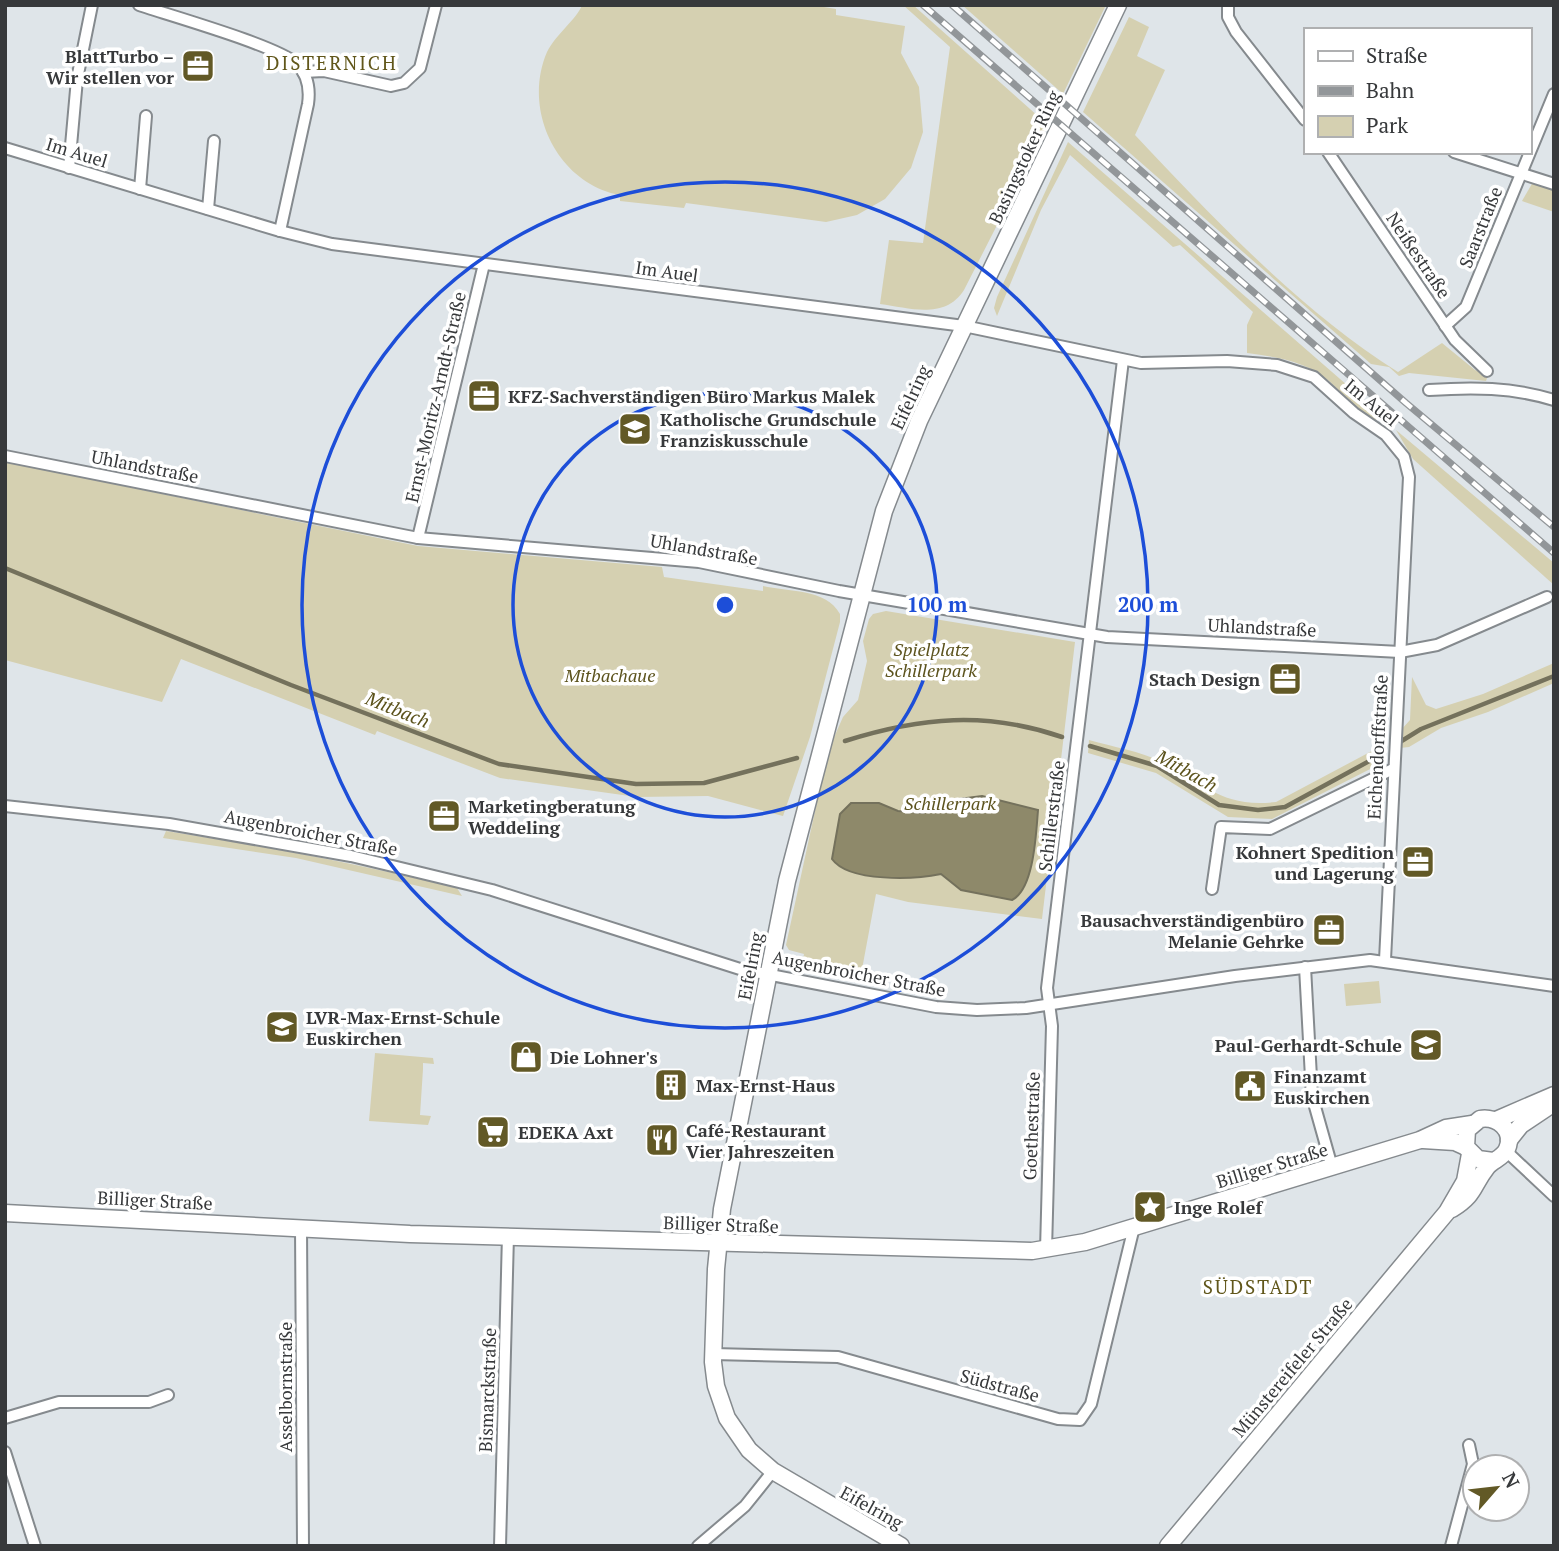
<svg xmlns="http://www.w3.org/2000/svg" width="1559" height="1551" font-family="'PT Serif',serif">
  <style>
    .green { fill: #d5d0b1 }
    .water { fill: #8e896a; stroke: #74715c; stroke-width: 2 }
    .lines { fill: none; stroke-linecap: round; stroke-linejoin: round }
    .stream { stroke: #74715c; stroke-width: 4.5 }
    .street-casing { stroke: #858a8e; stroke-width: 14 }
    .secondary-casing { stroke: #858a8e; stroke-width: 19 }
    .street { stroke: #fff; stroke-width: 10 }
    .secondary { stroke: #fff; stroke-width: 16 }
    .rail-casing { stroke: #929699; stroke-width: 7 }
    .rail { stroke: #fff; stroke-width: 4.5; stroke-dasharray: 13; stroke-linecap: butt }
    .ring { fill: none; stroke: #1d4ed8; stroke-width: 3.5 }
    .labels { text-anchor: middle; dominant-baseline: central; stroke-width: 7; stroke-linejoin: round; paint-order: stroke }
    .poi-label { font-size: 18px; font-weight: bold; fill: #37393b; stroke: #fff; text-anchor: start }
    .street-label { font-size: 18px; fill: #37393b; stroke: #fff }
    .park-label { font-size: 18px; font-style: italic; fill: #5c531d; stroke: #fff }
    .neighbourhood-label { font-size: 19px; letter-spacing: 2px; fill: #61571b; stroke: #fff }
    .water-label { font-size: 19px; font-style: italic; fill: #5b521b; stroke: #fff }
    .centre { fill: #1d4ed8; stroke: #fff; stroke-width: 3.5 }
    .ring-label { font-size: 21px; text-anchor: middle; font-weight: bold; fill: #1d4ed8; stroke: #fff; stroke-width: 7; stroke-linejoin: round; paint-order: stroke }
  </style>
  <rect width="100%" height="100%" fill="#dfe5e9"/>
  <g class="green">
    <path d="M582 5H812L836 9V15L905 26 901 53 919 87 923 132 911 168 885 199 857 215 826 222 686 203 684 208 620 201V195C557 183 522 110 547 52 556 34 577 19 582 5Z"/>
    <path d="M903 5H913L1048 125 964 290C945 320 910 308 880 304L889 240 923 243 950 47Z"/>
    <polygon points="962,5 1106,5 1063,94"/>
    <path d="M1129 17 1149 27 1137 56 1165 70 1135 135C1215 220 1299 309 1398 372L1442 343 1475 370 1488 375 1486 381 1409 373 1399 376 1389 367 1371 364 1083 112Z"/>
    <path d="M1068 142 1386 419C1366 426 1343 393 1329 381 1306 361 1277 357 1247 353V325L1253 312 1180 245 1173 247 1070 155 1041 210 997 316 994 308 997 297Z"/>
    <polygon points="1533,182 1554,189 1554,212 1522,201"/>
    <polygon points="1396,430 1554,563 1554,585 1413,459"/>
    <path d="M5 462 418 546 662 567 664 577 763 591V586C787 592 826 588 840 614V622L810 737 783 816 708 796 637 797 500 778 377 731 375 735 181 659 162 702 5 660Z"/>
    <polygon points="886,611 1075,642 1042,919 908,902 876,894 860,980 801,969 804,954 789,950 786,945 828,751 843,717 858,700 867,661 863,641 869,619 873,614"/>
    <polygon points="1554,663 1554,683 1488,712 1441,728 1409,747 1400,748 1401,730 1410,720 1412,677 1426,705 1436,709 1483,694"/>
    <path d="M1089 740C1113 747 1140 751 1162 762 1208 784 1220 808 1276 802L1385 744 1384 762 1272 819 1228 817 1156 773 1088 753Z"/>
    <path d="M166 831C264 846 361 864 457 888L462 896 296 858 163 838Z"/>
    <polygon points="1379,981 1381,1003 1346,1006 1344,984"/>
    <polygon points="375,1053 433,1058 434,1064 423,1063 423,1069 420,1115 431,1116 428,1125 369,1121"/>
  </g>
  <path class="water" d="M982 796 1038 810C1036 834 1034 889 1012 900L961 890 941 874C916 879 849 883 832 859L840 814 851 803H879L898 811 923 813 959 799Z"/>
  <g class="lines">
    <g class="stream">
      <polyline points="5,568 291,685 499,764 636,784 704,783 797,758"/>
      <path d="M845 741C921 717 986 711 1062 737"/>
      <polyline points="1400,742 1421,729 1554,676"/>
      <polyline points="1090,746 1157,766 1219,805 1258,810 1285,807 1384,753"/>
    </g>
    <defs>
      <g id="street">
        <path d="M139 5C171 16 278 46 297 64 308 75 310 90 308 104L280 231"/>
        <polyline points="1228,5 1228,17 1236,32 1305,120"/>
        <polyline points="303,72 324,71 391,86 404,83 420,68 436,5"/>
        <polyline points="5,148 280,231 332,244 964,326 1141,363 1227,361 1277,365 1314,377 1354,413 1386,435 1404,457 1409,477 1385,960"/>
        <polyline points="1328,152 1455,340 1487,371"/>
        <polyline points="1454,152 1554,184"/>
        <polyline points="69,168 77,79 92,5"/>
        <polyline points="140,189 146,116"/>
        <polyline points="208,209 214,141"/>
        <polyline points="1445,326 1466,307 1554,94"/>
        <path d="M1429 390C1472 387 1512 387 1554 400"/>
        <polyline points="5,456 418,538 699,562 839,591 1107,637 1400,652 1437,645 1547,597"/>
        <polyline points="418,538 484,264"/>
        <polyline points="5,806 169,824 351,856 492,890 740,969 936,1007 977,1010 1026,1008 1235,976 1370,960 1554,986"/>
        <polyline points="1212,889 1221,827 1270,829 1393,769"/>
        <polyline points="1305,967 1312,1096 1332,1167"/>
        <polyline points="1506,1151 1554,1196"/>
        <polyline points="301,1227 303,1546"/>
        <polyline points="1046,1250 1052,1026 1047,988 1123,360"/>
        <polyline points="713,1354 838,1357 1058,1419 1080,1420 1091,1404 1134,1227"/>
        <polyline points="5,1418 59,1402 149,1402 168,1395"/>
        <polyline points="5,1452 35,1546"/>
        <polyline points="500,1546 508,1235"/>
        <polyline points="698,1546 745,1506 773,1471"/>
        <polyline points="1451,1546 1473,1464 1469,1445"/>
      </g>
      <g id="secondary">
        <polyline points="1496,1120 1554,1095"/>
        <polyline points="1423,1140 1455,1142 1466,1147"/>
        <polyline points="1509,1140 1521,1125 1554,1103"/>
        <path d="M1452 1209C1476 1194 1472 1186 1487 1167 1493 1160 1503 1158 1507 1149 1515 1130 1497 1116 1480 1119L1467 1130 1466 1147 1478 1159 1493 1161"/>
        <polyline points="5,1213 410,1234 1032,1251 1085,1242 1420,1140 1446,1128 1472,1124"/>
        <polyline points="901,1546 773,1471 749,1450 727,1418 716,1386 713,1362 716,1269 722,1209 787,881 884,511 919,421 1118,5"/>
        <polyline points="1168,1546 1447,1212 1465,1181 1470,1154"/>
      </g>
    </defs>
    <use href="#street" class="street-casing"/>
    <use href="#secondary" class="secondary-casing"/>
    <use href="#street" class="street"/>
    <use href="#secondary" class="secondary"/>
    <defs>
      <g id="rail">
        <polyline points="923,5 1554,553"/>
        <polyline points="952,5 1406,403 1554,527"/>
      </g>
    </defs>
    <use href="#rail" class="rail-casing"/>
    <use href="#rail" class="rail"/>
  </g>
  <g class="ring">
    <circle cx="725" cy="605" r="212"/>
    <circle cx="725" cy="605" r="423"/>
  </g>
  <defs>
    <symbol id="office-square" viewBox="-11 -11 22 22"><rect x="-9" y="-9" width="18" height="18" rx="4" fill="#625926" stroke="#fff"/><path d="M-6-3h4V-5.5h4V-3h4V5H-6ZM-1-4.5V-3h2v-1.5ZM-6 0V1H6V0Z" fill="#fff"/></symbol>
    <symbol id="school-square" viewBox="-11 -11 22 22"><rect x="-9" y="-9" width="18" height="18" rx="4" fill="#625926" stroke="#fff"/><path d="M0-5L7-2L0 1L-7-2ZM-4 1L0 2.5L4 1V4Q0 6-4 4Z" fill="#fff"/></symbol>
    <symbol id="shop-square" viewBox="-11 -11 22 22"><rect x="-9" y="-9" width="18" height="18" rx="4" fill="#625926" stroke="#fff"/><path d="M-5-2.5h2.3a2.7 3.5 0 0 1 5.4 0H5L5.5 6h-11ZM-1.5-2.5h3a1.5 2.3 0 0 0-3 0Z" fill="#fff"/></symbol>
    <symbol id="building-square" viewBox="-11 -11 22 22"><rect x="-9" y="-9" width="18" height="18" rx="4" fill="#625926" stroke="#fff"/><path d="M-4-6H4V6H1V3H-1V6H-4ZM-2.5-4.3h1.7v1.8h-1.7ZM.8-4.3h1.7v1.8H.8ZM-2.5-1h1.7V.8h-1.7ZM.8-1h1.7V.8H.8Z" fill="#fff"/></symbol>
    <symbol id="civic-square" viewBox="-11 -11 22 22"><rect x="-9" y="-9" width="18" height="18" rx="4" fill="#625926" stroke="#fff"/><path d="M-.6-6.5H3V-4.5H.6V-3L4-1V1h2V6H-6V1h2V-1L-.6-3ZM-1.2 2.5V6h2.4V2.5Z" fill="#fff"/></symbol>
    <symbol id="supermarket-square" viewBox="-11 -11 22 22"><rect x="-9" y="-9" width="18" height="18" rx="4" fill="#625926" stroke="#fff"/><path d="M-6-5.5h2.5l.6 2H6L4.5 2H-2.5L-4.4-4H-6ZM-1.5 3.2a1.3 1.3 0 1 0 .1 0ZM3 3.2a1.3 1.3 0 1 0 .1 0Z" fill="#fff"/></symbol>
    <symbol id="restaurant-square" viewBox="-11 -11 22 22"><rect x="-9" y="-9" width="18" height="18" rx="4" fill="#625926" stroke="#fff"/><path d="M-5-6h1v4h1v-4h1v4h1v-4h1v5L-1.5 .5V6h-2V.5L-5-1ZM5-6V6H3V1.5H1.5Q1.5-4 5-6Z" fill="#fff"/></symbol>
    <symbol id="sight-square" viewBox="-11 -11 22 22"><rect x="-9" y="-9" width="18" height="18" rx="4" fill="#625926" stroke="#fff"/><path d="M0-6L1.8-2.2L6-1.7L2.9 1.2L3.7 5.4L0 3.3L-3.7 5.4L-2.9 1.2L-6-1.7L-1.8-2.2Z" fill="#fff"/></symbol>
  </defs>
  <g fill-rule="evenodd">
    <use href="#office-square" x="179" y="47" width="38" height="38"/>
    <use href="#office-square" x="465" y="377" width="38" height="38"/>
    <use href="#school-square" x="616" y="410" width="38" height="38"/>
    <use href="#office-square" x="1266" y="660" width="38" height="38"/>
    <use href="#office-square" x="425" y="797" width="38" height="38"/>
    <use href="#office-square" x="1399" y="843" width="38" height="38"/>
    <use href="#office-square" x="1310" y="911" width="38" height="38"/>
    <use href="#school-square" x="263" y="1008" width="38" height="38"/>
    <use href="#school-square" x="1407" y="1026" width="38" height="38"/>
    <use href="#shop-square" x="507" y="1038" width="38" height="38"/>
    <use href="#building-square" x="652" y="1066" width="38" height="38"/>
    <use href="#civic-square" x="1231" y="1067" width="38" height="38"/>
    <use href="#supermarket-square" x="474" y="1113" width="38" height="38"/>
    <use href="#restaurant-square" x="643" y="1121" width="38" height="38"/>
    <use href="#sight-square" x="1131" y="1188" width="38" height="38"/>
  </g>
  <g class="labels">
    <g class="poi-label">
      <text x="174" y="56" text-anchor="end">BlattTurbo –<tspan x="174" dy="21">Wir stellen vor</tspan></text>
      <text x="508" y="396">KFZ-Sachverständigen Büro Markus Malek</text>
      <text x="660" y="419">Katholische Grundschule<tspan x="660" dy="21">Franziskusschule</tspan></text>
      <text x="1260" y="679" text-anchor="end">Stach Design</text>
      <text x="468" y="806">Marketingberatung<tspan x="468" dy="21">Weddeling</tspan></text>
      <text x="1394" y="852" text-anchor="end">Kohnert Spedition<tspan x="1394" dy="21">und Lagerung</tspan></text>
      <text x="1304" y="920" text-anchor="end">Bausachverständigenbüro<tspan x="1304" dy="21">Melanie Gehrke</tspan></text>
      <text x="306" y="1017">LVR-Max-Ernst-Schule<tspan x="306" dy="21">Euskirchen</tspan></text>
      <text x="1402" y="1045" text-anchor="end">Paul-Gerhardt-Schule</text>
      <text x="550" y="1057">Die Lohner's</text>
      <text x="1274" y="1076">Finanzamt<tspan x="1274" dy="21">Euskirchen</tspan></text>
      <text x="696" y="1085">Max-Ernst-Haus</text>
      <text x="686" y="1130">Café-Restaurant<tspan x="686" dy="21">Vier Jahreszeiten</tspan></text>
      <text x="518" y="1132">EDEKA Axt</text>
      <text x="1174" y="1207">Inge Rolef</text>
    </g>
    <g class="street-label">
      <text transform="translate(77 152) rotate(17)">Im Auel</text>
      <text transform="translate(1024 157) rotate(-65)">Basingstoker Ring</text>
      <text transform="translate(1480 227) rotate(-68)">Saarstraße</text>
      <text transform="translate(1419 255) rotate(56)">Neißestraße</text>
      <text transform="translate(667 271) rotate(8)">Im Auel</text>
      <text transform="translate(435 397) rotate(-77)">Ernst-Moritz-Arndt-Straße</text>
      <text transform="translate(910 397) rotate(-65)">Eifelring</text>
      <text transform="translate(1372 402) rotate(39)">Im Auel</text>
      <text transform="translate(145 466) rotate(11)">Uhlandstraße</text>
      <text transform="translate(704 549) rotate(10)">Uhlandstraße</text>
      <text transform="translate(1262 627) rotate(3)">Uhlandstraße</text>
      <text transform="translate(1377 747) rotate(-87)">Eichendorffstraße</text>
      <text transform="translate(1051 816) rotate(-83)">Schillerstraße</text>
      <text transform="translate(311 832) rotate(11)">Augenbroicher Straße</text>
      <text transform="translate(750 966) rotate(-79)">Eifelring</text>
      <text transform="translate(859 973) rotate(11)">Augenbroicher Straße</text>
      <text transform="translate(1031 1126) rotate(-88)">Goethestraße</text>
      <text transform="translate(1272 1165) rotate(-17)">Billiger Straße</text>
      <text transform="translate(155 1200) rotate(3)">Billiger Straße</text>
      <text transform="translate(721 1224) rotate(2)">Billiger Straße</text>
      <text transform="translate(1292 1367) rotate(-50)">Münstereifeler Straße</text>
      <text transform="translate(1000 1385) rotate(15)">Südstraße</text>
      <text transform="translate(285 1387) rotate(-90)">Asselbornstraße</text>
      <text transform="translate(487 1390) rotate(-88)">Bismarckstraße</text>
      <text transform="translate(872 1507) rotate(29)">Eifelring</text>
    </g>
    <g class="park-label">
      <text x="931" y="649">Spielplatz<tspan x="931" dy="21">Schillerpark</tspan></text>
      <text x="610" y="675">Mitbachaue</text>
      <text x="950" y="803">Schillerpark</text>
    </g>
    <g class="neighbourhood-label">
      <text x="332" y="62">DISTERNICH</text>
      <text x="1258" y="1286">SÜDSTADT</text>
    </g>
    <g class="water-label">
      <text transform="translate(398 709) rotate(22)">Mitbach</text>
      <text transform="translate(1187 770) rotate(29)">Mitbach</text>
    </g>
  </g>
  <circle cx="725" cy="605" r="10" class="centre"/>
  <g class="ring-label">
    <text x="937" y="612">100 m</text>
    <text x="1148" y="612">200 m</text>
  </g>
  <rect width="1559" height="1551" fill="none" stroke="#37393b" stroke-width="14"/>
  <rect x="1304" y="28" width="228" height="126" fill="#ffffff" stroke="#afb0b1" stroke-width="2"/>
  <rect x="1318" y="51" width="35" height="10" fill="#ffffff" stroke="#afb0b1" stroke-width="2"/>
  <text x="1366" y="63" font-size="21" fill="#37393b">Straße</text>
  <rect x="1318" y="86" width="35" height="10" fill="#929699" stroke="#afb0b1" stroke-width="2"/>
  <text x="1366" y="98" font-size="21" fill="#37393b">Bahn</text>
  <rect x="1318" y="116" width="35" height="21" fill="#d5d0b1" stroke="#afb0b1" stroke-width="2"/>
  <text x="1366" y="133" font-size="21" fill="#37393b">Park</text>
  <g transform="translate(1496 1488) rotate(62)"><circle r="33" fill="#ffffff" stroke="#afb0b1" stroke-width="2"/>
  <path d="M0-5L12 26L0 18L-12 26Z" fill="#625926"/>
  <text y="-10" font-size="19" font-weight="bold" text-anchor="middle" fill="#37393b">N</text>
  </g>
</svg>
